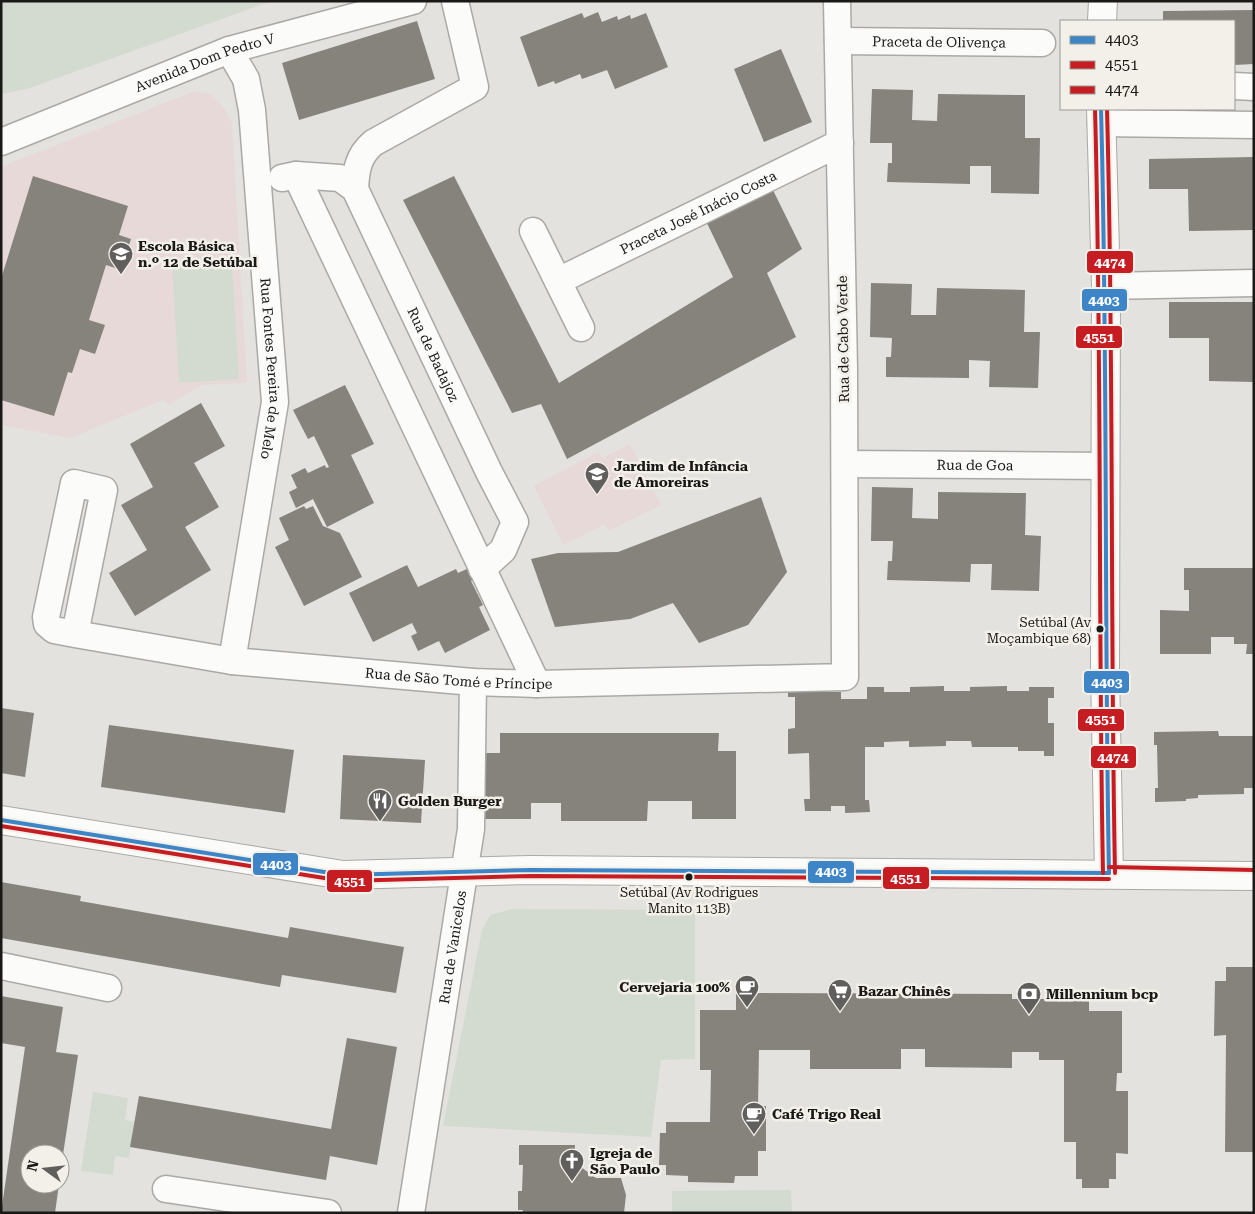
<svg xmlns="http://www.w3.org/2000/svg" width="1255" height="1214" font-family="'Roboto Serif',serif">
  <style>
    .education { fill: #e8d9d9 }
    .green { fill: #d3dbd0 }
    .building { fill: #85837c }
    .lines { fill: none; stroke-linecap: round; stroke-linejoin: round }
    .minor-casing { stroke: #aaa9a6; stroke-width: 29 }
    .tertiary-casing { stroke: #aaa9a6; stroke-width: 30 }
    .minor { stroke: #fbfbfa; stroke-width: 26 }
    .tertiary { stroke: #fbfbfa; stroke-width: 28 }
    .bus-1-casing { stroke: #f3f0e9; stroke-width: 8 }
    .bus-2-casing { stroke: #f3f0e9; stroke-width: 8 }
    .bus-3-casing { stroke: #f3f0e9; stroke-width: 8 }
    .bus-1 { stroke: #3d85c6; stroke-width: 4 }
    .bus-2 { stroke: #c61d23; stroke-width: 4 }
    .bus-3 { stroke: #c61d23; stroke-width: 4 }
    .bus-dot { fill: #1a1917; stroke: #f3f0e9; stroke-width: 2 }
    .labels { text-anchor: middle; dominant-baseline: central; stroke-width: 5; stroke-linejoin: round; paint-order: stroke }
    .bus-label { font-size: 13px; fill: #1a1917; stroke: #f3f0e9; text-anchor: end }
    .street-label { font-size: 14px; fill: #1a1917; stroke: #f3f0e9 }
    .poi-label { font-size: 14px; font-weight: bold; fill: #1a1917; stroke: #f3f0e9; text-anchor: start }
    .line-badge { stroke: #f3f0e9; stroke-width: 2 }
    .badge-label { font-size: 14px; text-anchor: middle; font-weight: bold; fill: #fff }
  </style>
  <rect width="100%" height="100%" fill="#e4e2de"/>
  <g class="education">
    <polygon points="192,92 211,94 223,106 232,123 247,383 201,385 169,405 163,400 70,438 1,425 1,167"/>
    <polygon points="630,444 661,505 608,531 605,524 563,545 534,486 598,452 602,458"/>
  </g>
  <g class="green">
    <polygon points="2,1 272,1 27,89 1,94"/>
    <polygon points="232,264 239,379 179,383 172,267"/>
    <polygon points="512,909 695,910 695,1059 661,1060 651,1137 443,1126 482,930 490,915"/>
    <polygon points="93,1092 128,1098 125,1120 134,1122 129,1158 115,1156 113,1175 81,1171"/>
    <polygon points="791,1190 792,1213 672,1213 672,1191"/>
  </g>
  <g class="building">
    <polygon points="1254,10 1254,64 1234,65 1234,21 1163,21 1163,11"/>
    <polygon points="598,12 602,22 617,16 618,20 630,15 631,19 646,13 668,67 615,89 607,70 582,79 580,74 555,84 554,81 538,87 520,37 582,13 584,18"/>
    <polygon points="417,21 435,79 299,120 282,63"/>
    <polygon points="781,49 812,122 764,142 734,69"/>
    <polygon points="872,89 913,90 912,120 937,121 938,94 1025,95 1025,138 1040,138 1039,194 991,193 991,166 970,166 970,184 887,182 888,163 892,163 892,143 870,143"/>
    <polygon points="1254,157 1254,230 1189,231 1188,189 1149,189 1149,159"/>
    <polygon points="33,176 128,206 119,235 131,239 121,270 106,265 89,320 105,325 95,354 80,349 72,373 68,372 54,416 1,400 1,279"/>
    <polygon points="454,176 559,383 733,277 704,217 769,182 802,249 767,273 796,337 567,459 541,404 512,413 403,200"/>
    <polygon points="871,283 912,284 911,315 936,315 937,288 1025,290 1024,332 1040,332 1038,388 989,387 990,361 969,360 969,378 886,377 886,357 891,357 892,338 870,337"/>
    <polygon points="1169,302 1254,302 1254,382 1209,381 1209,338 1169,338"/>
    <polygon points="345,385 374,444 351,455 374,503 327,527 313,499 296,508 289,492 297,488 291,475 305,468 308,473 325,465 326,468 329,467 314,436 308,439 293,410"/>
    <polygon points="201,403 225,446 194,463 219,507 185,527 211,570 135,616 109,573 147,550 121,505 153,487 130,444"/>
    <polygon points="872,487 913,488 912,518 938,519 938,492 1026,493 1025,535 1041,536 1039,591 991,590 992,564 971,564 970,582 887,580 888,561 892,561 893,541 871,541"/>
    <polygon points="761,497 787,572 748,625 699,643 673,603 630,619 555,627 531,559 558,553 618,552"/>
    <polygon points="304,506 306,509 313,506 323,526 340,533 362,577 304,606 275,547 289,540 279,518"/>
    <polygon points="407,565 418,587 456,569 458,573 469,568 474,579 471,581 483,605 479,607 490,630 445,653 439,641 418,651 411,636 417,633 412,623 373,642 349,593"/>
    <polygon points="1184,568 1254,568 1254,654 1246,654 1247,644 1234,644 1234,637 1211,637 1211,654 1160,654 1160,610 1189,611 1189,590 1184,590"/>
    <polygon points="788,686 817,686 817,692 841,692 841,699 867,699 867,687 884,687 884,692 910,692 910,687 944,686 944,691 970,691 970,687 1007,686 1007,691 1029,691 1029,687 1054,687 1054,698 1048,698 1048,723 1054,723 1054,756 1044,756 1044,751 1018,751 1018,747 972,747 971,741 946,741 946,746 909,747 909,741 884,742 884,747 865,747 865,800 869,800 870,812 845,813 845,806 831,806 831,811 805,811 804,799 810,799 809,753 788,754 788,729 795,728 795,697 788,697"/>
    <polygon points="1,708 34,713 25,777 1,773"/>
    <polygon points="109,725 294,750 285,813 101,787"/>
    <polygon points="1218,731 1219,736 1254,736 1254,788 1244,788 1244,794 1198,795 1198,798 1186,799 1186,801 1155,802 1155,788 1158,788 1157,745 1154,745 1154,732"/>
    <polygon points="500,733 719,733 718,751 736,751 736,819 692,819 692,801 648,801 647,821 561,821 561,803 531,803 531,819 478,819 478,753 500,753"/>
    <polygon points="343,755 425,760 421,823 340,819"/>
    <polygon points="1,882 81,896 80,901 288,938 290,927 404,947 396,993 282,975 280,987 1,938"/>
    <polygon points="1226,967 1254,967 1254,1152 1225,1152 1226,1035 1214,1036 1215,981 1226,981"/>
    <polygon points="736,993 1012,994 1012,999 1089,999 1089,1011 1122,1011 1122,1073 1117,1073 1116,1091 1128,1091 1128,1154 1116,1153 1116,1179 1109,1179 1109,1188 1082,1188 1082,1179 1076,1179 1076,1142 1064,1142 1064,1060 1039,1060 1039,1052 1012,1052 1012,1068 925,1067 925,1049 901,1049 901,1069 810,1069 810,1050 759,1050 758,1106 766,1106 766,1151 758,1151 758,1176 735,1176 734,1183 688,1182 688,1176 666,1175 666,1165 659,1165 660,1133 666,1133 666,1122 710,1122 711,1070 700,1070 700,1010 736,1010"/>
    <polygon points="1,996 63,1007 56,1052 78,1055 61,1168 60,1154 30,1154 30,1184 59,1184 55,1213 1,1213 25,1047 1,1043"/>
    <polygon points="347,1038 397,1047 377,1165 330,1156 326,1180 130,1147 139,1096 331,1129"/>
    <polygon points="519,1145 575,1145 574,1162 596,1178 621,1178 626,1195 624,1213 522,1213 523,1210 518,1210 518,1191 522,1191 523,1165 519,1165"/>
  </g>
  <g class="lines">
    <defs>
      <g id="minor">
        <path id="s1" d="M838 41 1042 43"/>
        <path id="s2" d="M229 50 246 79 252 110 275 402 232 661"/>
        <polyline points="1234,86 1254,87"/>
        <polyline points="1101,123 1254,125"/>
        <path id="s3" d="M1 142 229 50 413 1"/>
        <polyline points="296,175 537,684"/>
        <path id="s4" d="M282 178 296 175 340 178 355 189 489 472 515 522 503 550 482 569"/>
        <path d="M355 189C356 170 358 156 373 143L475 87 455 1"/>
        <polyline points="533,231 581,328"/>
        <path id="s5" d="M558 281 840 143"/>
        <polyline points="1106,286 1254,283"/>
        <path id="s6" d="M845 464 1105 466"/>
        <path id="s7" d="M75 634 104 490 74 483 46 617 47 624 54 630 75 634 232 661 473 682 537 684 845 677 844 369 837 1"/>
        <polyline points="1,966 108,988"/>
        <polyline points="166,1189 328,1213"/>
        <path id="s8" d="M411 1213 471 829 473 682"/>
      </g>
      <g id="tertiary">
        <polyline points="1102,21 1103,1"/>
        <polyline points="1101,109 1106,286 1105,673 1109,873"/>
        <polyline points="1,820 343,875 531,870 1254,876"/>
      </g>
    </defs>
    <use href="#minor" class="minor-casing"/>
    <use href="#tertiary" class="tertiary-casing"/>
    <use href="#minor" class="minor"/>
    <use href="#tertiary" class="tertiary"/>
    <defs>
      <g id="bus-1">
        <path d="M1101 109C1108 364 1104 618 1109 873"/>
        <polyline points="1,820 343,875 531,870 1109,873"/>
      </g>
      <g id="bus-2">
        <path d="M1095 109C1102 364 1098 618 1103 873"/>
        <polyline points="1,826 343,881 531,876 1109,879"/>
      </g>
      <g id="bus-3">
        <path d="M1107 109C1114 363 1110 618 1115 873"/>
        <polyline points="1109,867 1254,870"/>
      </g>
    </defs>
    <use href="#bus-1" class="bus-1-casing"/>
    <use href="#bus-2" class="bus-2-casing"/>
    <use href="#bus-3" class="bus-3-casing"/>
    <use href="#bus-1" class="bus-1"/>
    <use href="#bus-2" class="bus-2"/>
    <use href="#bus-3" class="bus-3"/>
  </g>
  <defs>
    <symbol id="school-pin" viewBox="-11 -11 22 30"><path d="M0 17L-7.5 6A9.5 9.5 0 1 1 7.5 6Z" fill="#615f5d" stroke="#f3f0e9"/><path d="M0-5L7-2L0 1L-7-2ZM-4 1L0 2.5L4 1V4Q0 6-4 4Z" fill="#fff"/></symbol>
    <symbol id="restaurant-pin" viewBox="-11 -11 22 30"><path d="M0 17L-7.5 6A9.5 9.5 0 1 1 7.5 6Z" fill="#615f5d" stroke="#f3f0e9"/><path d="M-5-6h1v4h1v-4h1v4h1v-4h1v5L-1.5 .5V6h-2V.5L-5-1ZM5-6V6H3V1.5H1.5Q1.5-4 5-6Z" fill="#fff"/></symbol>
    <symbol id="cafe-pin" viewBox="-11 -11 22 30"><path d="M0 17L-7.5 6A9.5 9.5 0 1 1 7.5 6Z" fill="#615f5d" stroke="#f3f0e9"/><path d="M-5.5-4.5H6V0H3Q3 3.5 0 3.5H-2.5Q-5.5 3.5-5.5 0ZM3-3.2v2h1.7v-2ZM-6 4.5H4V6H-6Z" fill="#fff"/></symbol>
    <symbol id="supermarket-pin" viewBox="-11 -11 22 30"><path d="M0 17L-7.5 6A9.5 9.5 0 1 1 7.5 6Z" fill="#615f5d" stroke="#f3f0e9"/><path d="M-6-5.5h2.5l.6 2H6L4.5 2H-2.5L-4.4-4H-6ZM-1.5 3.2a1.3 1.3 0 1 0 .1 0ZM3 3.2a1.3 1.3 0 1 0 .1 0Z" fill="#fff"/></symbol>
    <symbol id="bank-pin" viewBox="-11 -11 22 30"><path d="M0 17L-7.5 6A9.5 9.5 0 1 1 7.5 6Z" fill="#615f5d" stroke="#f3f0e9"/><path d="M-6-4H6V4H-6ZM0-2.3a2.3 2.3 0 1 0 0 4.6a2.3 2.3 0 1 0 0-4.6Z" fill="#fff"/></symbol>
    <symbol id="church-pin" viewBox="-11 -11 22 30"><path d="M0 17L-7.5 6A9.5 9.5 0 1 1 7.5 6Z" fill="#615f5d" stroke="#f3f0e9"/><path d="M-1.2-6h2.4v3.5h3.3v2.4h-3.3V6h-2.4V-.1h-3.3v-2.4h3.3Z" fill="#fff"/></symbol>
  </defs>
  <g fill-rule="evenodd">
    <use href="#school-pin" x="107" y="240" width="28" height="38"/>
    <use href="#school-pin" x="583" y="460" width="28" height="38"/>
    <use href="#restaurant-pin" x="366" y="787" width="28" height="38"/>
    <use href="#cafe-pin" x="733" y="973" width="28" height="38"/>
    <use href="#supermarket-pin" x="826" y="977" width="28" height="38"/>
    <use href="#bank-pin" x="1015" y="980" width="28" height="38"/>
    <use href="#cafe-pin" x="740" y="1100" width="28" height="38"/>
    <use href="#church-pin" x="558" y="1147" width="28" height="38"/>
  </g>
  <g class="bus-dot">
    <circle cx="1100" cy="629" r="4.5"/>
    <circle cx="689" cy="877" r="4.5"/>
  </g>
  <g class="labels">
    <g class="bus-label">
      <text x="1091" y="622">Setúbal (Av<tspan x="1091" dy="16">Moçambique 68)</tspan></text>
      <text x="689" y="892" text-anchor="middle">Setúbal (Av Rodrigues<tspan x="689" dy="16">Manito 113B)</tspan></text>
    </g>
    <g class="street-label">
      <text stroke="none"><textPath href="#s1" startOffset="101">Praceta de Olivença</textPath></text>
      <text stroke="none"><textPath href="#s3" startOffset="219">Avenida Dom Pedro V</textPath></text>
      <text stroke="none"><textPath href="#s5" startOffset="156">Praceta José Inácio Costa</textPath></text>
      <text transform="translate(843 339) rotate(-91)">Rua de Cabo Verde</text>
      <text stroke="none"><textPath href="#s4" startOffset="260">Rua de Badajoz</textPath></text>
      <text stroke="none"><textPath href="#s2" startOffset="325">Rua Fontes Pereira de Melo</textPath></text>
      <text stroke="none"><textPath href="#s6" startOffset="130">Rua de Goa</textPath></text>
      <text stroke="none"><textPath href="#s7" startOffset="739">Rua de São Tomé e Príncipe</textPath></text>
      <text stroke="none"><textPath href="#s8" startOffset="269">Rua de Vanicelos</textPath></text>
    </g>
    <g class="poi-label">
      <text x="138" y="246">Escola Básica<tspan x="138" dy="16">n.º 12 de Setúbal</tspan></text>
      <text x="614" y="466">Jardim de Infância<tspan x="614" dy="16">de Amoreiras</tspan></text>
      <text x="398" y="801">Golden Burger</text>
      <text x="730" y="987" text-anchor="end">Cervejaria 100%</text>
      <text x="858" y="991">Bazar Chinês</text>
      <text x="1046" y="994">Millennium bcp</text>
      <text x="772" y="1114">Café Trigo Real</text>
      <text x="590" y="1153">Igreja de<tspan x="590" dy="16">São Paulo</tspan></text>
    </g>
  </g>
  <g class="line-badge">
    <rect x="1086" y="250" width="48" height="24" rx="5" fill="#c61d23"/>
    <rect x="1081" y="288" width="47" height="24" rx="5" fill="#3d85c6"/>
    <rect x="1075" y="325" width="48" height="24" rx="5" fill="#c61d23"/>
    <rect x="1083" y="670" width="47" height="24" rx="5" fill="#3d85c6"/>
    <rect x="1077" y="708" width="48" height="24" rx="5" fill="#c61d23"/>
    <rect x="1090" y="745" width="47" height="24" rx="5" fill="#c61d23"/>
    <rect x="252" y="852" width="47" height="24" rx="5" fill="#3d85c6"/>
    <rect x="807" y="860" width="48" height="24" rx="5" fill="#3d85c6"/>
    <rect x="882" y="866" width="48" height="24" rx="5" fill="#c61d23"/>
    <rect x="326" y="869" width="47" height="24" rx="5" fill="#c61d23"/>
  </g>
  <g class="badge-label">
    <text x="1110" y="267">4474</text>
    <text x="1104" y="305">4403</text>
    <text x="1099" y="342">4551</text>
    <text x="1107" y="687">4403</text>
    <text x="1101" y="724">4551</text>
    <text x="1113" y="762">4474</text>
    <text x="276" y="869">4403</text>
    <text x="831" y="876">4403</text>
    <text x="906" y="883">4551</text>
    <text x="350" y="886">4551</text>
  </g>
  <rect width="1255" height="1214" fill="none" stroke="#1a1917" stroke-width="5"/>
  <rect x="1060" y="20" width="175" height="90" fill="#f3f0e9" stroke="#9c9a95"/>
  <rect x="1070" y="36" width="25" height="8" fill="#3d85c6" stroke="#9c9a95"/>
  <text x="1105" y="45" font-size="15" fill="#1a1917">4403</text>
  <rect x="1070" y="61" width="25" height="8" fill="#c61d23" stroke="#9c9a95"/>
  <text x="1105" y="70" font-size="15" fill="#1a1917">4551</text>
  <rect x="1070" y="86" width="25" height="8" fill="#c61d23" stroke="#9c9a95"/>
  <text x="1105" y="95" font-size="15" fill="#1a1917">4474</text>
  <g transform="translate(45 1169) rotate(285)"><circle r="24" fill="#f3f0e9" stroke="#9c9a95"/>
  <path d="M0-4L9 19L0 12L-9 19Z" fill="#615f5d"/>
  <text y="-8" font-size="14" font-weight="bold" text-anchor="middle" fill="#1a1917">N</text>
  </g>
</svg>
